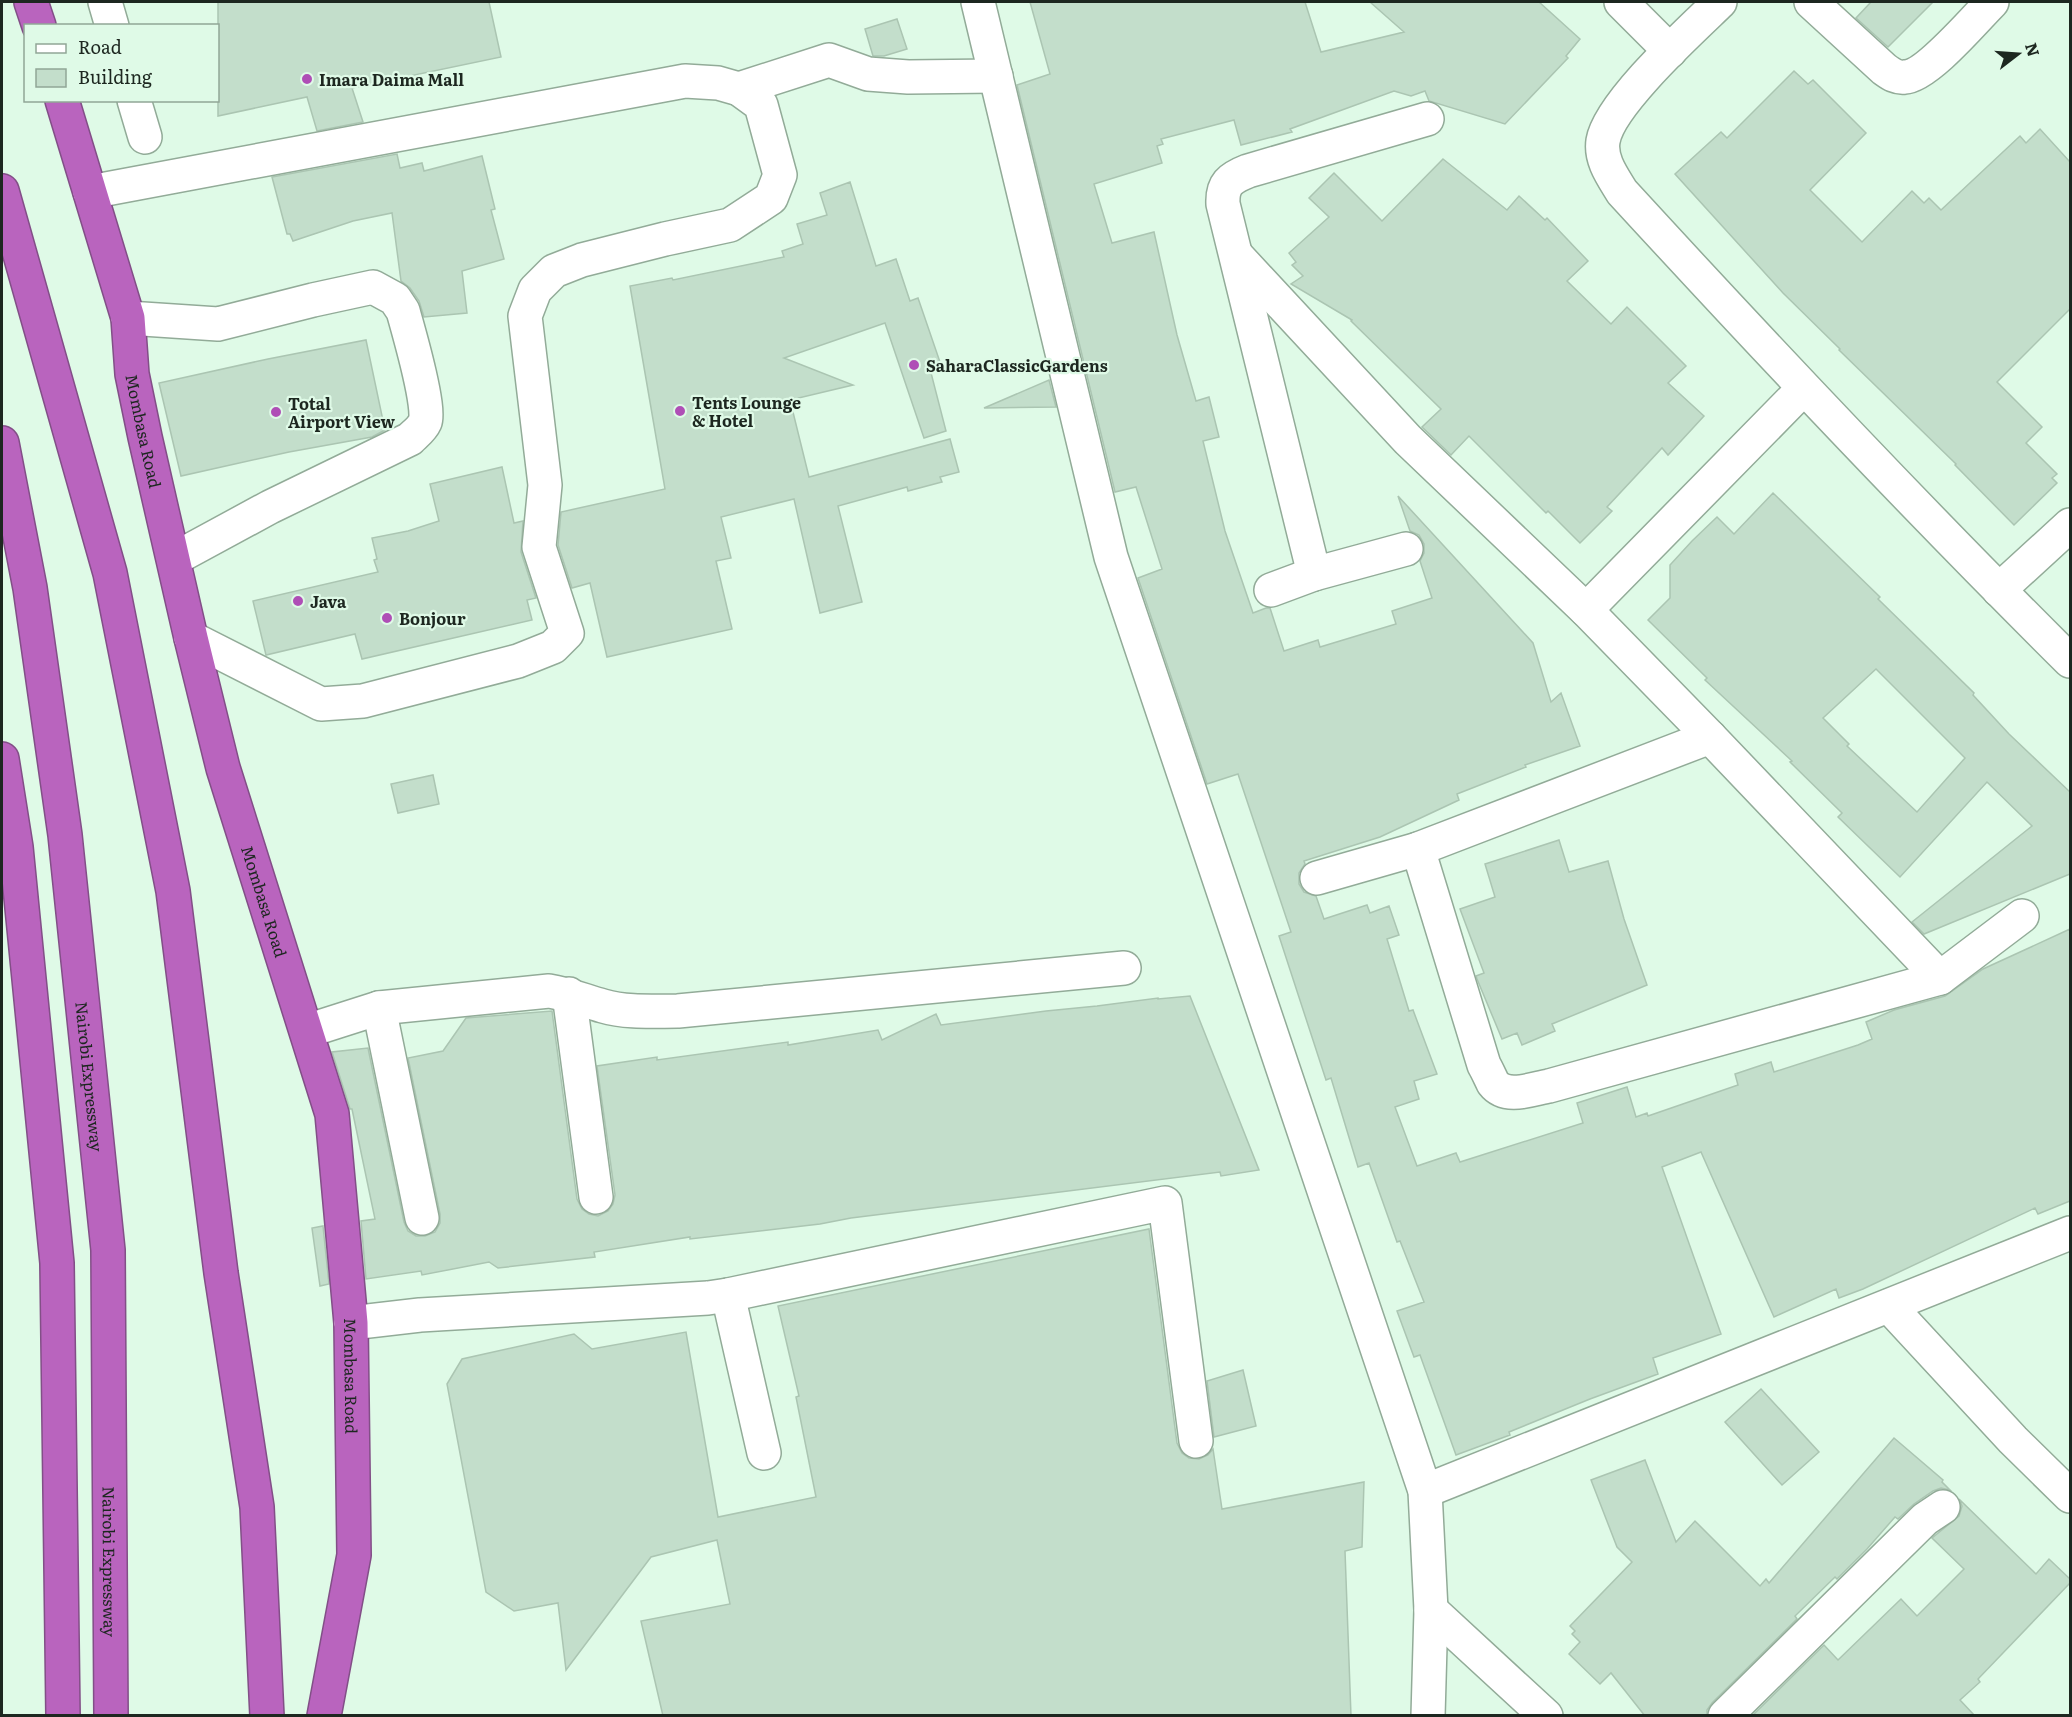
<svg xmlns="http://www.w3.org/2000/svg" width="2072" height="1717" font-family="Literata,serif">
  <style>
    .building { fill: #c3decb; stroke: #abc5b2; stroke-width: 1.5; fill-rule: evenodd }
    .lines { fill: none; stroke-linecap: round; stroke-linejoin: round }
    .minor-casing { stroke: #92ab98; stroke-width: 36 }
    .highway-casing { stroke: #824f87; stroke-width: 36 }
    .minor { stroke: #fff; stroke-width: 33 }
    .highway { stroke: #b964be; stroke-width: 33 }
    .poi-dot { fill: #af4eb6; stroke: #dffae7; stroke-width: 2 }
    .labels { text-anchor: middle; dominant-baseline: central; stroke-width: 4.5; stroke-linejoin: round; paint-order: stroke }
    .poi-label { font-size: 16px; font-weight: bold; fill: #1d2720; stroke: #dffae7; text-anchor: start }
    .street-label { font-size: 16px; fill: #1d2720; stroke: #dffae7 }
  </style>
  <rect width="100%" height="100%" fill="#dffae7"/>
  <g class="building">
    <polygon points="218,2 489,2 501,57 352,88 363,122 317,131 307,97 218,116"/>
    <polygon points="1030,2 1305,2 1321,52 1404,32 1370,2 1539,2 1580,39 1566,56 1568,58 1505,124 1429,101 1425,91 1411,96 1394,91 1290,129 1292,132 1241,145 1234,120 1161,139 1163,144 1157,146 1162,163 1094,184 1112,243 1154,232 1177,335 1196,401 1209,397 1219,437 1203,441 1225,531 1253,613 1266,608 1270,608 1284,651 1318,640 1320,647 1396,624 1392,611 1432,598 1420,561 1424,553 1424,544 1419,535 1410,531 1398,496 1533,643 1551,702 1561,693 1580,746 1525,765 1526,767 1457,794 1459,800 1380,837 1304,861 1305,864 1299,873 1299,884 1304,892 1316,896 1324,919 1367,905 1370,913 1389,906 1399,935 1387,939 1409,1011 1413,1010 1437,1074 1414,1081 1419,1099 1395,1107 1417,1166 1456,1153 1460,1162 1583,1123 1577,1103 1627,1087 1636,1117 1647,1113 1648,1116 1738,1085 1735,1074 1771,1062 1774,1072 1858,1045 1872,1039 1866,1022 1894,1010 1945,996 1983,969 2070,929 2070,1201 2038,1214 2035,1208 1863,1289 1839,1298 1836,1289 1774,1317 1701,1152 1662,1167 1721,1334 1653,1358 1658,1374 1590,1399 1509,1432 1510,1435 1456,1455 1420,1355 1414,1357 1397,1311 1424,1302 1400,1241 1397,1242 1369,1163 1358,1167 1331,1078 1326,1080 1279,936 1291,932 1238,774 1207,784 1138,578 1162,569 1136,487 1115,492 1017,85 1050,74"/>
    <polygon points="1871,2 1933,2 1888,47 1856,18"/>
    <polygon points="897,19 907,49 884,56 873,56 865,29"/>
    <polygon points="1794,71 1808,84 1813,80 1866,133 1810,190 1862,242 1912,191 1924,203 1929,198 1941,210 2020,136 2026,143 2040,129 2070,162 2070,309 1997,382 2042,427 2026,443 2057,474 2052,478 2057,483 2014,525 1955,465 1956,464 1839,350 1840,349 1783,293 1675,174 1721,132 1727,138"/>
    <polygon points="397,154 400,168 422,163 424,171 482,156 495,209 491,210 504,259 462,271 467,313 424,317 419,301 410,288 401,281 392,213 353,221 293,241 290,234 287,234 272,177"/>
    <polygon points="1443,159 1507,210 1519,196 1545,220 1547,218 1588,261 1567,281 1611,324 1627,307 1686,366 1668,383 1704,416 1668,455 1662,448 1607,507 1612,511 1580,543 1548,511 1546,513 1469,436 1451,455 1422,427 1441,409 1351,321 1352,320 1291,284 1303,276 1292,265 1296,262 1289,253 1329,217 1309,198 1334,173 1382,221"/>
    <polygon points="850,182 876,266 896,259 910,301 918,298 941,365 930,369 946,431 924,438 885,323 784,358 853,385 790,400 809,477 950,439 959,472 940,477 942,482 908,491 907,487 838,506 862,602 820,613 794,499 721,517 731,558 716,561 732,629 607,657 590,583 572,588 558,545 561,512 665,489 630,286 672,278 673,280 784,257 782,251 803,244 797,224 827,215 820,193"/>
    <polygon points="366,340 385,430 372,437 289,452 181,476 159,383 268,359"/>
    <polygon points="1049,380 1056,407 985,408 984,408"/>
    <polygon points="502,467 514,523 523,521 521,552 536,598 527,600 532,620 362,659 355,634 266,655 253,601 378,572 374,560 377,559 372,538 408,531 439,521 430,484"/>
    <path d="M1773 493 1880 597 1878 599 1974 693 1973 695 2009 734 2070 792V874L1924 934 1912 922 2032 826 1987 782 1900 877 1838 817 1842 813 1790 762 1792 761 1705 680 1707 678 1648 620 1670 598V565L1692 541 1717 517 1734 534ZM1876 669 1965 758 1917 812 1847 746 1849 744 1823 718Z"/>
    <polygon points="433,775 439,804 398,813 391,784"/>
    <polygon points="1559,840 1569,872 1608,861 1624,919 1647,985 1552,1024 1555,1031 1522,1045 1517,1033 1502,1039 1477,979 1476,976 1484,973 1460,909 1495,897 1485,864"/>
    <polygon points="1190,996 1259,1170 1221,1176 1220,1172 851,1218 820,1224 690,1239 690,1237 594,1252 595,1257 498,1268 489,1262 422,1275 421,1271 366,1279 361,1221 375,1219 352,1109 350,1109 332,1052 368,1048 404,1222 408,1231 416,1236 425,1236 435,1232 440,1223 440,1214 408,1058 443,1051 466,1018 552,1011 577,1199 582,1209 589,1214 598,1216 608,1211 613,1204 615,1195 597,1066 657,1057 657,1060 788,1042 788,1045 878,1030 882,1040 936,1014 941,1025 1046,1011 1097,1006 1158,998 1158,999"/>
    <polygon points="323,1226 329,1284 320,1286 312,1228"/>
    <polygon points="1149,1229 1177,1443 1182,1453 1189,1458 1199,1459 1208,1455 1213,1449 1222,1509 1364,1482 1362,1547 1345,1551 1351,1716 663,1716 641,1621 730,1604 717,1540 651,1557 566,1670 558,1603 514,1611 486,1592 447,1384 462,1359 574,1334 592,1349 686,1332 718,1517 816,1497 796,1397 799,1396 778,1306"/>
    <polygon points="1243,1370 1256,1426 1214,1437 1207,1381"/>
    <polygon points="1761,1389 1819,1452 1782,1485 1725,1422"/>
    <polygon points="1894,1438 1943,1480 1942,1482 1950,1490 1941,1488 1933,1491 1914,1504 1898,1519 1895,1517 1867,1549 1837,1579 1835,1577 1795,1616 1797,1619 1712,1703 1707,1710 1707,1716 1645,1716 1611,1673 1600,1684 1569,1654 1580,1642 1572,1634 1575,1631 1570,1626 1632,1562 1617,1547 1591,1480 1645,1460 1676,1542 1695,1521 1760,1586 1766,1579 1769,1583"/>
    <polygon points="1959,1499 2036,1574 2049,1559 2070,1579 2070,1583 1978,1679 1980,1682 1960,1700 1975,1716 1752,1716 1824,1645 1838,1660 1901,1599 1917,1616 1964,1569 1932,1538 1959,1516 1962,1506"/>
  </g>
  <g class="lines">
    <defs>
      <g id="minor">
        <polyline points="105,2 112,26"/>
        <polyline points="978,2 1111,557 1425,1491 1431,1610 1428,1716"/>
        <polyline points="1621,2 1670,51"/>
        <path d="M1720 2C1691 30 1609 104 1603 141 1600 160 1613 177 1622 192 1768 351 1916 508 2070 661"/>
        <path d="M1811 2 1884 69C1891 74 1896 78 1905 77 1927 76 1975 19 1992 2"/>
        <polyline points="739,89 829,60 868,74 908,77 996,76"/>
        <polyline points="134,100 145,137"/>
        <polyline points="90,192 685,81 718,83 739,89 761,105 780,175 771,198 730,225 665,239 582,260 554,271 535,290 525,316 545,485 539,547 567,633 553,647 518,661 363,701 321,704 191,638"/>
        <polyline points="1237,256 1408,440 1586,610 1710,737 1940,978"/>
        <path d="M128 318 218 324 313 300 373 287 395 299 403 311C408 329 431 408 425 422 422 429 415 434 410 439L270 507 174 559"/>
        <path d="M1314 574 1223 204C1222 184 1230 178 1248 171L1427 119"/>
        <polyline points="1271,590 1314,574 1406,549"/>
        <polyline points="1999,590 2070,525"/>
        <polyline points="1586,610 1803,389"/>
        <path d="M1418 849 1484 1065C1487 1070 1490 1077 1493 1083 1506 1100 1532 1089 1549 1086L1940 978 2022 916"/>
        <polyline points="1317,878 1418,849 1710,737"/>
        <polyline points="569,994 596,1197"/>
        <polyline points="379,1008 422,1218"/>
        <path d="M307 1031 379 1008 549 991C568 994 585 1001 603 1006 627 1013 653 1011 678 1011L1124 968"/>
        <polyline points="728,1295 764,1453"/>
        <polyline points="1889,1306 2013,1440 2070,1496"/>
        <polyline points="351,1323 420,1315 708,1298 728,1295 1165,1203 1196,1441"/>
        <polyline points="1425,1491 2070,1233"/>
        <polyline points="1431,1610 1546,1716"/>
        <polyline points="1725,1716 1925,1519 1943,1507"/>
      </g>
      <g id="highway">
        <polyline points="31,2 39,26"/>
        <path id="s1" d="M62 100 128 318 132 374 145 437 191 638 223 768 332 1114 351 1323 354 1555 324 1716"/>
        <polyline points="2,191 110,573 173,891 221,1273 257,1507 267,1716"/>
        <path id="s2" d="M2 443 30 588 65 835 108 1250 111 1716"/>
        <polyline points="2,759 16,847 57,1263 63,1716"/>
      </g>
    </defs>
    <use href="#minor" class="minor-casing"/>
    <use href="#highway" class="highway-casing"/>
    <use href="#minor" class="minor"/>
    <use href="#highway" class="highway"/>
  </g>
  <g class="poi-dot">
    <circle cx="307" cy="79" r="6"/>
    <circle cx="914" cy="365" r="6"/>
    <circle cx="680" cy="411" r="6"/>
    <circle cx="276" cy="412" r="6"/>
    <circle cx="298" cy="601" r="6"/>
    <circle cx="387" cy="618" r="6"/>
  </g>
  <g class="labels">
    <g class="poi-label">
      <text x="319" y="79">Imara Daima Mall</text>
      <text x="926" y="365">SaharaClassicGardens</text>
      <text x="692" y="402">Tents Lounge<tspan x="692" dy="18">&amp; Hotel</tspan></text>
      <text x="288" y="403">Total<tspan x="288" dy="18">Airport View</tspan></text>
      <text x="310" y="601">Java</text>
      <text x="399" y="618">Bonjour</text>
    </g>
    <g class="street-label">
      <text stroke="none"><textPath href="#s1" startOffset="342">Mombasa Road</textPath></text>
      <text stroke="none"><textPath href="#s1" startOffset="828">Mombasa Road</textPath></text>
      <text stroke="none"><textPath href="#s2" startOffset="640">Nairobi Expressway</textPath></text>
      <text stroke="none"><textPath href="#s1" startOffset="1314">Mombasa Road</textPath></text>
      <text stroke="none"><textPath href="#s2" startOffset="1126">Nairobi Expressway</textPath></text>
    </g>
  </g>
  <rect width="2072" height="1717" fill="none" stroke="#1d2720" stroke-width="6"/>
  <rect x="24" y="24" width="195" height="78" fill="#dffae7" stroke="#91a697" stroke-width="1.5"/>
  <rect x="36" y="44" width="30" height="9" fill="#ffffff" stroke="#91a697" stroke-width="1.5"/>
  <text x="78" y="54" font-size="18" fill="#1d2720">Road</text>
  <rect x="36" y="69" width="30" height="18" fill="#c3decb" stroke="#91a697" stroke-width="1.5"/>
  <text x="78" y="84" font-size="18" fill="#1d2720">Building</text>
  <g transform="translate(2018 54) rotate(73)" stroke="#dffae7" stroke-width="4.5" paint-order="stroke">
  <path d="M0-4.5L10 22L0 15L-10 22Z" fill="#1d2720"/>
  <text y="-9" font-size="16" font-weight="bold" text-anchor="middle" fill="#1d2720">N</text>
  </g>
</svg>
